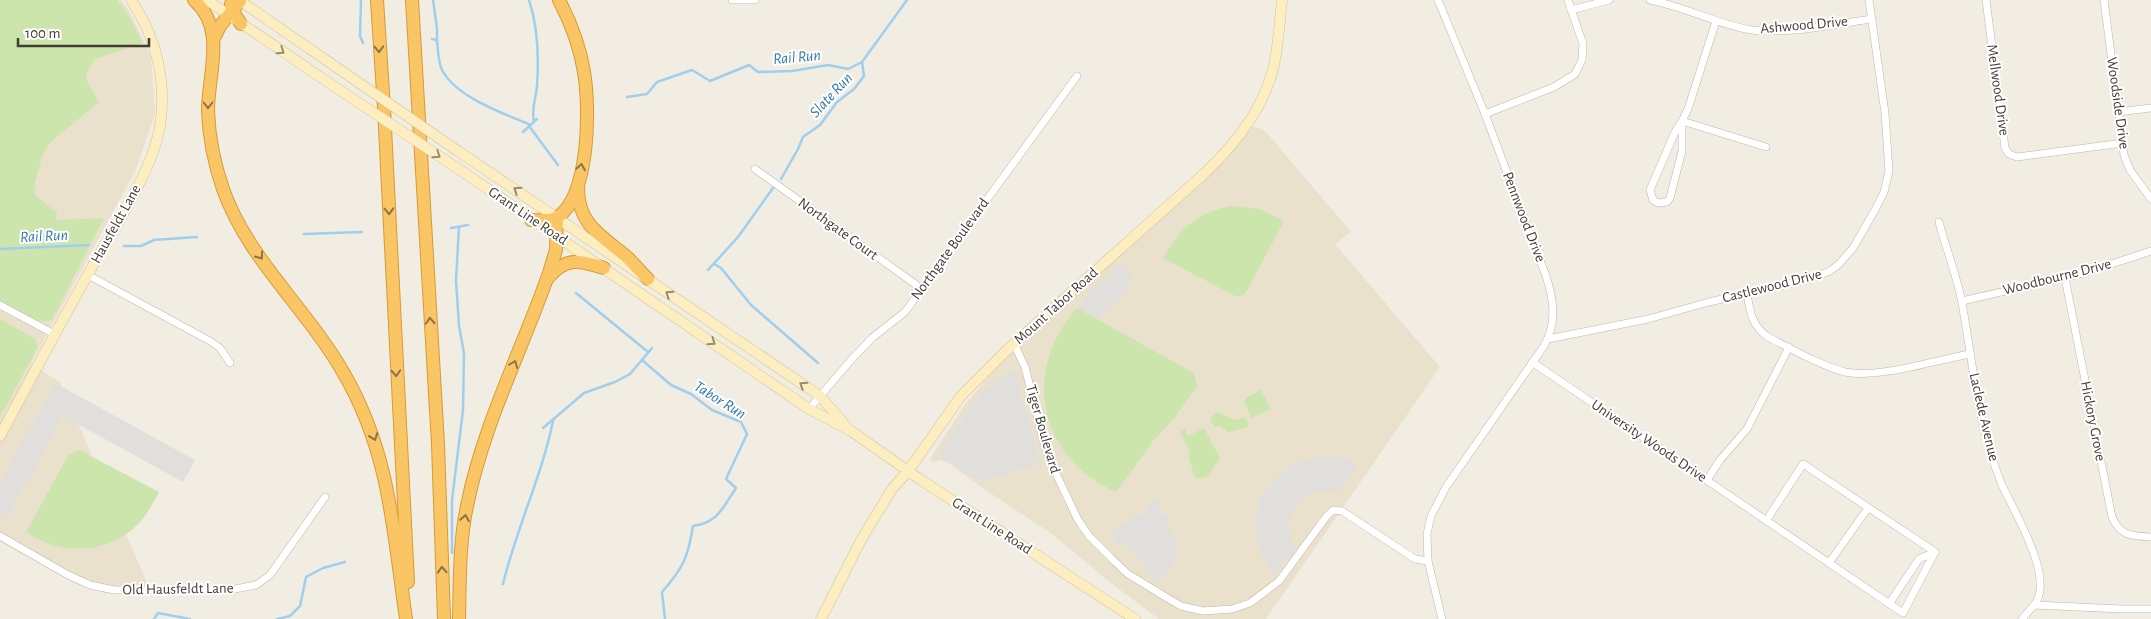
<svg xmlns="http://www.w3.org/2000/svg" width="2151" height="619" font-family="'Alegreya Sans',sans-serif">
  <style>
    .education { fill: #eae1cd }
    .green { fill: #cce5ac }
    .parking { fill: #e1dfdc }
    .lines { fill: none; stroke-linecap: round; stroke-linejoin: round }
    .stream { stroke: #a0cfed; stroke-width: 2.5 }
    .street-casing { stroke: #bfb7a9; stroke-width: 8 }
    .secondary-casing { stroke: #d0c094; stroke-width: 11 }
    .highway-casing { stroke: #d89a36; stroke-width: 14 }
    .street { stroke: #fff; stroke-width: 7 }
    .secondary { stroke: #fdeec1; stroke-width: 10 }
    .highway { stroke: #fac665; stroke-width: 12 }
    .secondary-bridge-casing { stroke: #d0c094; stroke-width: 11; stroke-linecap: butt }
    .secondary-bridge { stroke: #fdeec1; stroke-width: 10 }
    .oneway { stroke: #8c7348 }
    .oneway2 { stroke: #978c73 }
    .labels { text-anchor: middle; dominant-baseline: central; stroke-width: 4; stroke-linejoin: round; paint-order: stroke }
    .street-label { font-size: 15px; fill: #433c34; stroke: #fff }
    .water-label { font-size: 16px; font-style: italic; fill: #3179aa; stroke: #fff }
  </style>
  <rect width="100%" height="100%" fill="#f1ede3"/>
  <g class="education">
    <polygon points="14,0 121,0 129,10 151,57 155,114 136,169 31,364 60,382 147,583 143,595 106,593 78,585 0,542 0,23"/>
    <polygon points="1252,126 1262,129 1267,133 1351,232 1335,244 1440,367 1266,619 1159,619 1112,584 1052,534 978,485 950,464 941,460 933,462 930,461 931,457 966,403 999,365 1219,165"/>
  </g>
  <g class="green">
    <path d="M0 0H117L126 11 143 43 95 59C79 81 89 82 99 102L51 142 43 154 35 182V195L57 213 56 220 104 218 52 320C33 326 16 310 0 301Z"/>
    <path d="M1231 206 1260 209 1284 221 1245 294 1237 297 1163 258C1178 229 1198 212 1231 206Z"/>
    <path d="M1077 308 1194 373 1197 386 1173 420 1153 441 1116 492C1038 457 1021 371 1077 308Z"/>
    <polygon points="0,319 35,339 38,347 0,417"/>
    <polygon points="1261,390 1271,409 1251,418 1244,401 1249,396"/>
    <polygon points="1217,412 1236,420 1246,417 1249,427 1228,432 1220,426 1216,427 1212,423 1210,418"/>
    <polygon points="1204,428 1220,458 1206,478 1195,478 1188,455 1190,451 1180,432 1185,429 1188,436"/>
    <path d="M79 450 159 492C153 503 148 513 140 522 110 555 61 556 26 532L69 454Z"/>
  </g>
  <g class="parking">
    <polygon points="1122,262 1134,279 1127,282 1131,287 1097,319 1077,308 1090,292"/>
    <polygon points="1013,369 1017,377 1040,463 984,481 977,480 939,455 981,393"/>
    <polygon points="55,383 195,460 183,482 63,416 8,517 0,512 0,483"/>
    <polygon points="1324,456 1354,460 1355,469 1339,491 1319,491 1308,495 1296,505 1290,516 1289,528 1295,553 1292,558 1284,560 1280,570 1274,576 1262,557 1256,540 1256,513 1261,499 1272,482 1285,470 1301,461"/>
    <polygon points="1160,499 1160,513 1169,516 1169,532 1177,539 1177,558 1159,583 1144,569 1143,562 1135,552 1126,546 1116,544 1112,533 1133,517 1146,513 1148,501"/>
  </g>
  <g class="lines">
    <g class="stream">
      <polyline points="361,0 360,36 363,43"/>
      <polyline points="433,0 437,28 437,40"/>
      <path d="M529 0C538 27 539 57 537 86 536 98 531 109 534 121"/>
      <path d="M432 39 437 40C438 49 438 62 442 70 457 98 503 113 531 125"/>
      <polyline points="627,97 647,94 657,82 692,70 710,81 749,65 758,72 792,71 828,65 848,69 862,62"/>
      <polyline points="529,126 558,165"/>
      <polyline points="523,132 537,119"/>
      <polyline points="781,179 798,149 803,137 820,125 837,102 854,89 864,76 862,62 907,0"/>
      <polyline points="451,228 468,225"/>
      <polyline points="304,234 362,232"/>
      <polyline points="124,246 141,246 154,240 197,237"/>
      <polyline points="0,249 89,245"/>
      <polyline points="714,264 721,268 751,305 818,363"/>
      <polyline points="708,270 738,237 773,188"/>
      <polyline points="576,293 648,352"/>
      <path d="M642 360 671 385 691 394 712 410 741 422 747 434 726 479 736 488C723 507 718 523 693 526 688 558 683 568 662 592L665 619"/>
      <polyline points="543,428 584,393 615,382 630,374 652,348"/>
      <polyline points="452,553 452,500 463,410 464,353 459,326 456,280 459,227"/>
      <path d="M503 584C516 529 542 476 553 421"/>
      <polyline points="154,619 158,613 190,619"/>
      <polyline points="277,619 290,616 300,606 306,577 323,568 345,562"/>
    </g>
    <defs>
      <g id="street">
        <polyline points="732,0 755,0"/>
        <path d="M1438 0 1485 114 1546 276C1554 300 1557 323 1544 346L1446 487 1431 516 1427 534 1428 561 1442 619"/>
        <path d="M1650 0C1682 6 1713 22 1746 29 1784 36 1834 24 1872 19"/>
        <polyline points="1986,0 2005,148 2009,154 2017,157 2123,143"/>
        <polyline points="2104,0 2124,155 2130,170 2151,199"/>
        <polyline points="1571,10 1609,0"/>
        <polyline points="1716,21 1688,109 1682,121 1766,147"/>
        <polyline points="2118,112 2151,108"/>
        <polyline points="1485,114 1554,87 1575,74 1582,60 1583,44 1568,0"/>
        <polygon points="1682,121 1682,151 1670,198 1667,202 1658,203 1653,200 1650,190 1675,132"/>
        <polyline points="755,169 922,289"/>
        <path d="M1939 222C1946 249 1957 276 1962 303 1973 364 1978 427 2002 485 2014 512 2056 579 2034 605"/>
        <polyline points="88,275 210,341 220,348 230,363"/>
        <path d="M2065 278 2112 517C2120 536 2132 536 2151 537"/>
        <path d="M1747 294C1750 312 1752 326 1768 337 1792 349 1819 365 1845 372 1877 379 1936 360 1970 354"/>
        <polyline points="1962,301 2084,273 2151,251"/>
        <polyline points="0,305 56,335"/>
        <polyline points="1548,339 1648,319 1709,302 1810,279 1830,271 1839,264 1853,248 1875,210 1884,192 1889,171 1885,113 1869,0"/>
        <polyline points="1014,344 1025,367 1044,443 1051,463 1078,520 1089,536 1112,559 1128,574 1164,596 1181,606 1203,611 1232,609 1250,603 1279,581 1326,517 1333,510 1342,511 1415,559 1428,561"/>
        <polyline points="1532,362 1903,613 1935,552 1919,559 1889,604"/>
        <polyline points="809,409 851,360 872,338 905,312 1077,76"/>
        <polyline points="1707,480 1720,460 1747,429 1789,347"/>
        <polyline points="1766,521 1803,464 1935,552"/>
        <polyline points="0,536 68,575 90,585 114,590 230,590 256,585 270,575 325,497"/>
        <polyline points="1829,563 1868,508"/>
        <polyline points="2022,619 2034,605 2121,609 2151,609"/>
      </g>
      <g id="secondary">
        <polyline points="207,0 338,89"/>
        <polyline points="239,0 336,67"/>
        <polyline points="458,151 820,396 846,426"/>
        <polyline points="463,172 809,409 851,431 921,480 1135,619"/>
        <path d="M0 436C30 380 60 324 91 269 113 230 153 170 160 126 167 80 157 39 131 0"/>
        <path d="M821 619 861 540 892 489 908 471 961 396 1008 349 1205 173C1239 140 1269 102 1276 54 1279 36 1280 18 1282 0"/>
      </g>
      <g id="highway">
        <path d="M194 0C227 29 208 73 208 111 209 138 214 163 223 189 247 258 307 309 343 372 390 452 393 530 406 619"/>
        <polyline points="377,0 384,108 408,582"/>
        <polyline points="412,0 438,444 444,619"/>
        <polyline points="231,4 233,12 241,24"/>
        <polyline points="214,38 220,26 240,1"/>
        <path d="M578 188C578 225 601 235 627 257 634 264 641 272 648 279"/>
        <path d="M531 220C539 220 551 222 558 217 590 194 590 107 584 72 580 47 571 23 559 0"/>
        <path d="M549 277C567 256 581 261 604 268"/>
        <path d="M459 619C460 581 459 543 467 506 483 425 522 350 549 273L556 250 557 217"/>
      </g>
    </defs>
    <use href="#street" class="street-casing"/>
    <use href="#secondary" class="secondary-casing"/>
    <use href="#highway" class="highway-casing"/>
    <use href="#street" class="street"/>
    <use href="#secondary" class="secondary"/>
    <use href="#highway" class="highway"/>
    <defs>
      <g id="secondary-bridge">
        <polyline points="336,67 458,151"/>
        <polyline points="338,89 463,172"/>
      </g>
    </defs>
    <use href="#secondary-bridge" class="secondary-bridge-casing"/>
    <use href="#secondary-bridge" class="secondary-bridge"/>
  </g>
  <defs><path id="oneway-chevron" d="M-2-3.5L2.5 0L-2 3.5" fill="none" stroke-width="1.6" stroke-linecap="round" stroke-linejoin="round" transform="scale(1.25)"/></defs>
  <g class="oneway">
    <use href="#oneway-chevron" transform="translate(379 49) rotate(87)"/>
    <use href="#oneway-chevron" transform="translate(208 105) rotate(90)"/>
    <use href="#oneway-chevron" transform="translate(581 167) rotate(-80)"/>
    <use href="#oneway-chevron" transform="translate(389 211) rotate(88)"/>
    <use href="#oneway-chevron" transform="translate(260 256) rotate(54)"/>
    <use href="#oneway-chevron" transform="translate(430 321) rotate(-93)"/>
    <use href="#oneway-chevron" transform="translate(514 364) rotate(-69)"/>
    <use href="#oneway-chevron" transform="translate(396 373) rotate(87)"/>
    <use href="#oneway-chevron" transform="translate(374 437) rotate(70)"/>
    <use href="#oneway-chevron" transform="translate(465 518) rotate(-81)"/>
    <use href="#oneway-chevron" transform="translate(442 570) rotate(-93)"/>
  </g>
  <g class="oneway2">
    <use href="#oneway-chevron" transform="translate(281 51) rotate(34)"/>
    <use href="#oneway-chevron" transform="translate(437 155) rotate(34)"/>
    <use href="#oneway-chevron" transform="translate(517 190) rotate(-146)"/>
    <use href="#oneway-chevron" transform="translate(669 294) rotate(-146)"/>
    <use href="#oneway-chevron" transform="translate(712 342) rotate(35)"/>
    <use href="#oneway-chevron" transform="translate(803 385) rotate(-147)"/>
  </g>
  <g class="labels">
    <g class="street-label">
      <text transform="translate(1804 25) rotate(-5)">Ashwood Drive</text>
      <text transform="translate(1998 90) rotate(82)">Mellwood Drive</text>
      <text transform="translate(2118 103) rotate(82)">Woodside Drive</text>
      <text transform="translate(528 216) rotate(34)">Grant Line Road</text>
      <text transform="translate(1524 217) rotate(69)">Pennwood Drive</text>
      <text transform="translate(116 224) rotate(-61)">Hausfeldt Lane</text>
      <text transform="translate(838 229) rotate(36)">Northgate Court</text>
      <text transform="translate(950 249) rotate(-54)">Northgate Boulevard</text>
      <text transform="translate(2057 277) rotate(-14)">Woodbourne Drive</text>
      <text transform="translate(1772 286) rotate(-14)">Castlewood Drive</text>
      <text transform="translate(1056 306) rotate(-42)">Mount Tabor Road</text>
      <text transform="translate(1984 417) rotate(77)">Laclede Avenue</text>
      <text transform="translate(2093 421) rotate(79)">Hickory Grove</text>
      <text transform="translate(1043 429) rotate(74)">Tiger Boulevard</text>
      <text transform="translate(1649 441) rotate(34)">University Woods Drive</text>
      <text transform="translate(992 526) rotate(33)">Grant Line Road</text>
      <text transform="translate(178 589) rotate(-1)">Old Hausfeldt Lane</text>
    </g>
    <g class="water-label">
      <text transform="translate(797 57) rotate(-5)">Rail Run</text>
      <text transform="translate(831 95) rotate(-47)">Slate Run</text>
      <text transform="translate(44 236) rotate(-3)">Rail Run</text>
      <text transform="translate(720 400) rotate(32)">Tabor Run</text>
    </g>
  </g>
  <path d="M18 38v8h131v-8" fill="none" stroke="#433c34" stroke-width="2.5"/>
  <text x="25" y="38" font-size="15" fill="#433c34" stroke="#ffffff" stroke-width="4" paint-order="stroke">100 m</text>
</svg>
